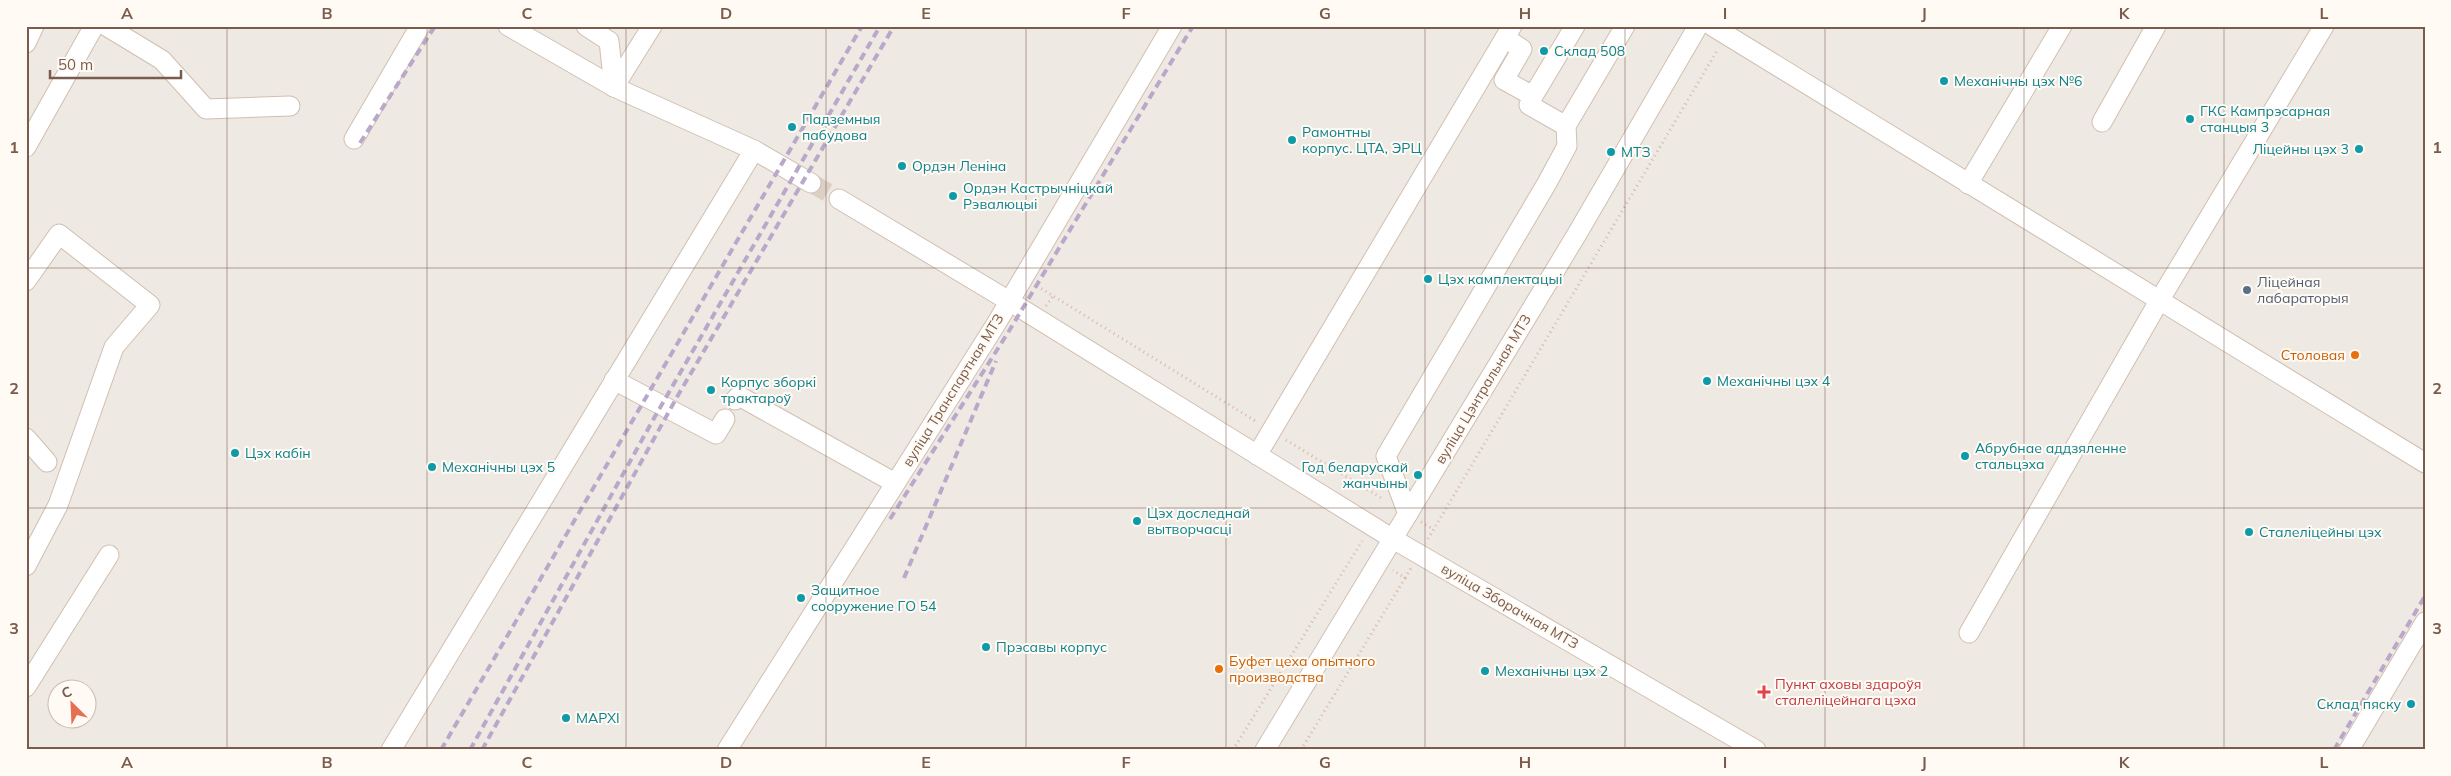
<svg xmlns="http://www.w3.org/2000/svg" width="2451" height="776" font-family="Mulish,sans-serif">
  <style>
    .industrial { fill: #efe9e4; fill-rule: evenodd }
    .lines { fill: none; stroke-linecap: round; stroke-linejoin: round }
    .minor-tunnel { stroke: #dcd0c4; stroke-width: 19; stroke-dasharray: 19 9; stroke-linecap: butt }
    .minor-casing { stroke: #d1beb0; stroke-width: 21 }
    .path { stroke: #d9b8a5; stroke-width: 3; stroke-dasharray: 1 4; stroke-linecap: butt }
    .minor { stroke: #fff; stroke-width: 19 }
    .rail { stroke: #b9a8c9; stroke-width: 4; stroke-dasharray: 8 5; stroke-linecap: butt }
    .grid { fill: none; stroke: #7a5c4d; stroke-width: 1; stroke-opacity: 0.55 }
    .culture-dot { fill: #0f9aa8; stroke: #fffaf3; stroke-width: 2 }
    .service-dot { fill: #5c6f8a; stroke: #fffaf3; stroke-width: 2 }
    .food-dot { fill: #e8710a; stroke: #fffaf3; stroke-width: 2 }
    .health-dot { fill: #e0444e; stroke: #fffaf3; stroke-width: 2 }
    .labels { text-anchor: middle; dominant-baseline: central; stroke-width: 4; stroke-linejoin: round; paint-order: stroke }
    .culture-label { font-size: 14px; fill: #0d838f; stroke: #fffaf3; text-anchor: start }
    .service-label { font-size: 14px; fill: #4e5e75; stroke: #fffaf3; text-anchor: start }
    .food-label { font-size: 14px; fill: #c56008; stroke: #fffaf3; text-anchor: end }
    .street-label { font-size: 14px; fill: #7a5c4d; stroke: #fffaf3 }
    .health-label { font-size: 14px; fill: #be3a42; stroke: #fffaf3; text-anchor: start }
    .neatline { fill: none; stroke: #7a5c4d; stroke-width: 2 }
    .grid-label { font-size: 16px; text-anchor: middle; font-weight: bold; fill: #7a5c4d }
  </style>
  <rect width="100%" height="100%" fill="#fdf6ec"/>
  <path class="industrial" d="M26 26H2425V750H26ZM58 688H88V718H58Z"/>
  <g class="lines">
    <polyline class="minor-tunnel" points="811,183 839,199"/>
    <defs>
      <g id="minor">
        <polyline points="106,26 162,60 206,109 290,106"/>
        <polyline points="508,26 614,87"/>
        <polyline points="586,26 609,41 614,87"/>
        <polyline points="652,26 614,87 754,150 811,183"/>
        <polyline points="1712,26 2425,463"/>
        <polyline points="1505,38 1522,49 1504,80 1533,96 1529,105 1566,126 1625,26"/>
        <polyline points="26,43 34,26"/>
        <polyline points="1533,96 1575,26"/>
        <polyline points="2102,122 2156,26"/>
        <polyline points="354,139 420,26"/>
        <polyline points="26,147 94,26"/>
        <polyline points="1968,184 2062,26"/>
        <polyline points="839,199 1009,301 1393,539 1756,750"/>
        <polyline points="26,281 59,234 150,305 114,347 58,505 26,566"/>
        <polyline points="614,380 716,434 725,419"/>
        <polyline points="735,400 739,396 895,483"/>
        <polyline points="26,438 47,462"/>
        <polyline points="1257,455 1512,26"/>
        <polyline points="1408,514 1386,456 1547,183 1567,146 1566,126"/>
        <polyline points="1969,633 2159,301 2324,26"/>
        <polyline points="26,687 109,555"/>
        <polyline points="391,750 754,150"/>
        <polyline points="727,750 996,324 1172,26"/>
        <polyline points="1265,750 1577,234 1698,26"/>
        <polyline points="2349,750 2425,622"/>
      </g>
    </defs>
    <use href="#minor" class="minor-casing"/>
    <g class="path">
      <polyline points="1037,286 1257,422"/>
      <polyline points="1046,306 1053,296"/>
      <polyline points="1286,440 1383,499"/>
      <polyline points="1421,522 1433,529"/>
      <polyline points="1428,539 1718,49"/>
      <polyline points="1405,578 1411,568"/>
      <polyline points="1233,750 1362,541"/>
      <polyline points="1301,750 1405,578 1393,570"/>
    </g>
    <use href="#minor" class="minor"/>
    <g class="rail">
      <polyline points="360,143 435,26"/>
      <polyline points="890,519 1009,331 1193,26"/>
      <polyline points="904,578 996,361"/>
      <polyline points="441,750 862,26"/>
      <polyline points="470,750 653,420 880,26"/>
      <polyline points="482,750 677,397 894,26"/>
      <polyline points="2334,750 2425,596"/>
    </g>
  </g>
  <path class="grid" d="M227 26V750M427 26V750M626 26V750M826 26V750M1026 26V750M1226 26V750M1425 26V750M1625 26V750M1825 26V750M2024 26V750M2224 26V750M26 268H2425M26 508H2425"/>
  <g class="culture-dot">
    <circle cx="1544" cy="51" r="5"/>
    <circle cx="1944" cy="81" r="5"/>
    <circle cx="2190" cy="119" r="5"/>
    <circle cx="792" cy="127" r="5"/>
    <circle cx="1292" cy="140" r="5"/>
    <circle cx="2359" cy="149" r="5"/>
    <circle cx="1611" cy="152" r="5"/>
    <circle cx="902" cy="166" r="5"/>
    <circle cx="953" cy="196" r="5"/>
    <circle cx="1428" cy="279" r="5"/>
    <circle cx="1707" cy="381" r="5"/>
    <circle cx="711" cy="390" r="5"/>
    <circle cx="235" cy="453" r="5"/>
    <circle cx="1965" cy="456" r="5"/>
    <circle cx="432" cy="467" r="5"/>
    <circle cx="1418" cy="475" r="5"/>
    <circle cx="1137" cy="521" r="5"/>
    <circle cx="2249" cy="532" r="5"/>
    <circle cx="801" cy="598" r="5"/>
    <circle cx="986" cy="647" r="5"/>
    <circle cx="1485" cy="671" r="5"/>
    <circle cx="2411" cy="704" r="5"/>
    <circle cx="566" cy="718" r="5"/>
  </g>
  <circle class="service-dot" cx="2247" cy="290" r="5"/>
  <g class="food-dot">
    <circle cx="2355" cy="355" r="5"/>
    <circle cx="1219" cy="669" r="5"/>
  </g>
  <path class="health-dot" d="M1761.5 684.5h5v5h5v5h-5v5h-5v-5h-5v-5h5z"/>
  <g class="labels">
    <g class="culture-label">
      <text x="1554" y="51">Склад 508</text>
      <text x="1954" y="81">Механічны цэх №6</text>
      <text x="2200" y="111">ГКС Кампрэсарная<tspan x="2200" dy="16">станцыя 3</tspan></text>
      <text x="802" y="119">Падземныя<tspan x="802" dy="16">пабудова</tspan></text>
      <text x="1302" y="132">Рамонтны<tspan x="1302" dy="16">корпус. ЦТА, ЭРЦ</tspan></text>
      <text x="2349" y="149" text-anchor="end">Ліцейны цэх 3</text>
      <text x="1621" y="152">МТЗ</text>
      <text x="912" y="166">Ордэн Леніна</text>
      <text x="963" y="188">Ордэн Кастрычніцкай<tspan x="963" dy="16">Рэвалюцыі</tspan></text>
      <text x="1438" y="279">Цэх камплектацыі</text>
      <text x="1717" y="381">Механічны цэх 4</text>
      <text x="721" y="382">Корпус зборкі<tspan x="721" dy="16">трактароў</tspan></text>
      <text x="1975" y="448">Абрубнае аддзяленне<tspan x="1975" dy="16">стальцэха</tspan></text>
      <text x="245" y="453">Цэх кабін</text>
      <text x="442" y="467">Механічны цэх 5</text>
      <text x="1408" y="467" text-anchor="end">Год беларускай<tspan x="1408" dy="16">жанчыны</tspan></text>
      <text x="1147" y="513">Цэх доследнай<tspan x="1147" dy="16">вытворчасці</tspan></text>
      <text x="2259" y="532">Сталеліцейны цэх</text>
      <text x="811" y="590">Защитное<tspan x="811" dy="16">сооружение ГО 54</tspan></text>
      <text x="996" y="647">Прэсавы корпус</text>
      <text x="1495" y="671">Механічны цэх 2</text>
      <text x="2401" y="704" text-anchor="end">Склад пяску</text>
      <text x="576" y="718">МАРХІ</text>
    </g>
    <g class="service-label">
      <text x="2257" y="282">Ліцейная<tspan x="2257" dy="16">лабараторыя</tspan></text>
    </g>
    <g class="food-label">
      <text x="2345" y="355">Столовая</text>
      <text x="1229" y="661" text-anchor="start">Буфет цеха опытного<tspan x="1229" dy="16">производства</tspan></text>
    </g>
    <g class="street-label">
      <text transform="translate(1483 389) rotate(-59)">вуліца Цэнтральная МТЗ</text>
      <text transform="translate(953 390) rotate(-58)">вуліца Транспартная МТЗ</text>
      <text transform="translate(1510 606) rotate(30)">вуліца Зборачная МТЗ</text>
    </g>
    <g class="health-label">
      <text x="1775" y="684">Пункт аховы здароўя<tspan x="1775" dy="16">сталеліцейнага цэха</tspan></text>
    </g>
  </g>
  <rect width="2451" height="776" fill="none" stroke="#fffaf3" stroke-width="55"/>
  <g transform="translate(72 704) rotate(336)"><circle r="24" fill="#fffaf3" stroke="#cabbb1"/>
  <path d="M0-4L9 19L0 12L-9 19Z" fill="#e76f51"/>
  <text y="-8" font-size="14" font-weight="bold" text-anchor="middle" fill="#7a5c4d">С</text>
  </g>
  <path d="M50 70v8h131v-8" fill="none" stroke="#7a5c4d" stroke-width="2.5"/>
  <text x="58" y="70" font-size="15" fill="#7a5c4d" stroke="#fffaf3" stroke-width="4" paint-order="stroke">50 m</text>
  <rect x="28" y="28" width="2396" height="720" class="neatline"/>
  <g class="grid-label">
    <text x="127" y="19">A</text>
    <text x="327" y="19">B</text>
    <text x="527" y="19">C</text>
    <text x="726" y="19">D</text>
    <text x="926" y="19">E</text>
    <text x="1126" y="19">F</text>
    <text x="1325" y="19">G</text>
    <text x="1525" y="19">H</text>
    <text x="1725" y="19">I</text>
    <text x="1924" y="19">J</text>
    <text x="2124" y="19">K</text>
    <text x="2324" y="19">L</text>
    <text x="14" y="153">1</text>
    <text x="2437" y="153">1</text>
    <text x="14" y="394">2</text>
    <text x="2437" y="394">2</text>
    <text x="14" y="634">3</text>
    <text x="2437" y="634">3</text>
    <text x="127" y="768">A</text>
    <text x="327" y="768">B</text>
    <text x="527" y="768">C</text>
    <text x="726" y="768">D</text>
    <text x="926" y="768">E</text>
    <text x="1126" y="768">F</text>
    <text x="1325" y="768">G</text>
    <text x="1525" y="768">H</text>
    <text x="1725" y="768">I</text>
    <text x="1924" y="768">J</text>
    <text x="2124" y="768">K</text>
    <text x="2324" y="768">L</text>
  </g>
</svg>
